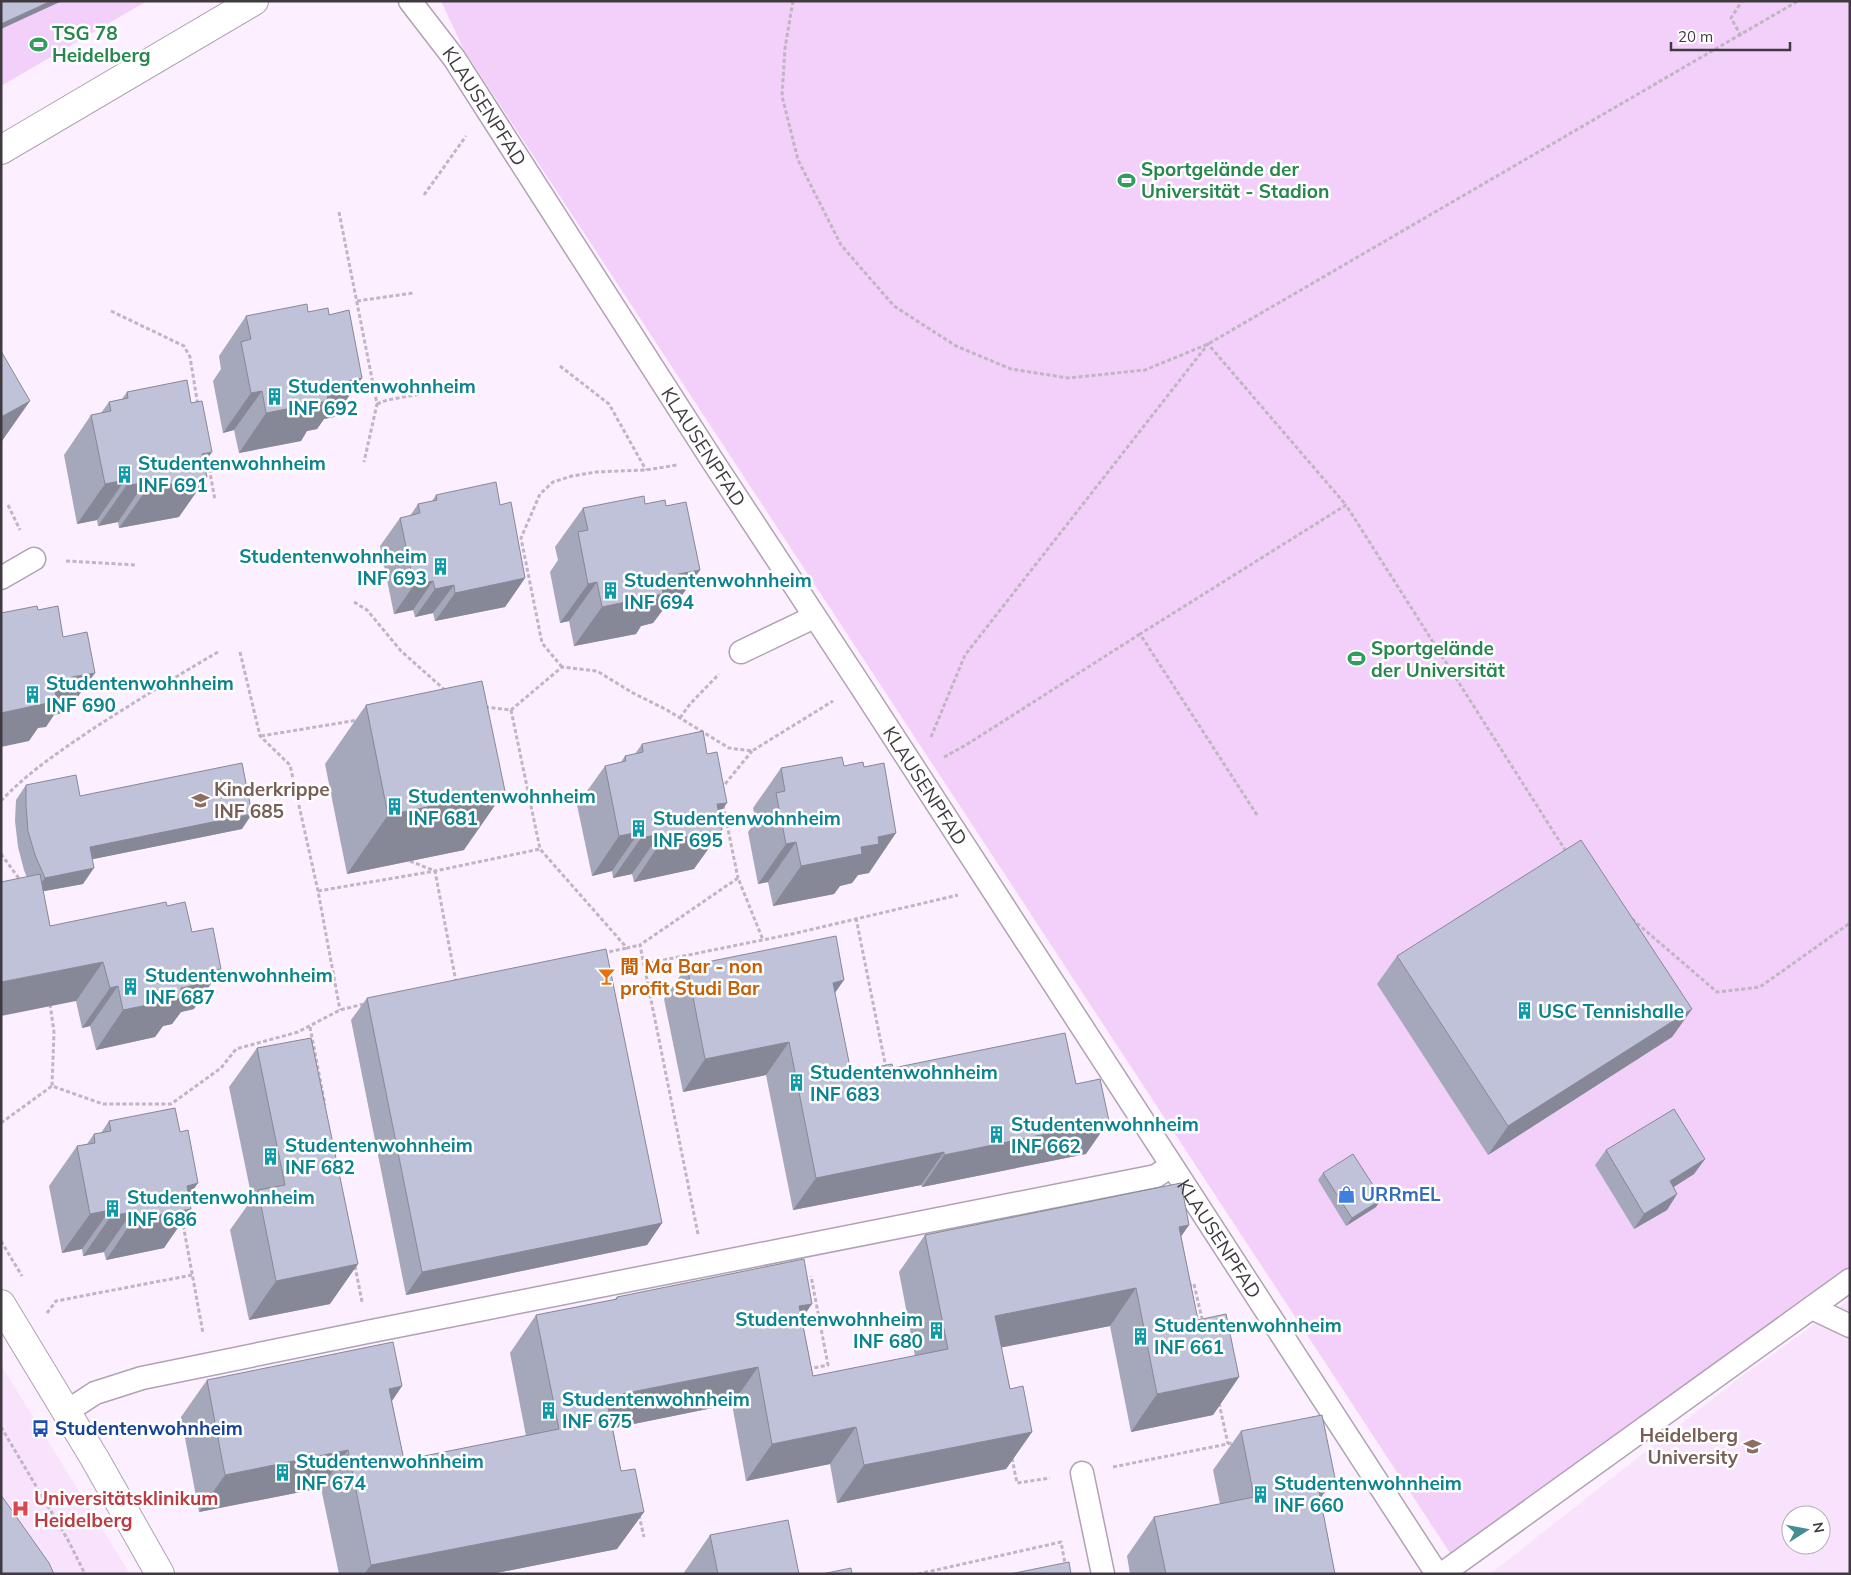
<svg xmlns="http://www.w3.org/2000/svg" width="1851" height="1575" font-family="Mulish,'Noto Sans SC',sans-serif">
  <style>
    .built { fill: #f8e2fc; fill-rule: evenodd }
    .green { fill: #f3d0fa }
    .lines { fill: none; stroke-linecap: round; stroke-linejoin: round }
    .service-casing { stroke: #b1a1b4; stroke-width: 25 }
    .minor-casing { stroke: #b1a1b4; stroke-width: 30 }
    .path { stroke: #c0b5c2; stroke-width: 3; stroke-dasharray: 4 2.5; stroke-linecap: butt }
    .service { stroke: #fff; stroke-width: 22 }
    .minor { stroke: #fff; stroke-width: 28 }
    .wall { fill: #a5a7bb }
    .shaded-wall { fill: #868898 }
    .building { fill: #c0c2d9; stroke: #868898 }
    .labels { text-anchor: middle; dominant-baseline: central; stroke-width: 5; stroke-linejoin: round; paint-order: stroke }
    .leisure-label { font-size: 19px; font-weight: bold; fill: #27864d; stroke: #fff; text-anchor: start }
    .street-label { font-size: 19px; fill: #3f3940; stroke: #fff }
    .culture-label { font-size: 19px; font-weight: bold; fill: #0d838f; stroke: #fff; text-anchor: start }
    .education-label { font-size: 19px; font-weight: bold; fill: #785e54; stroke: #fff; text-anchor: start }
    .food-label { font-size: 19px; font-weight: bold; fill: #c56008; stroke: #fff; text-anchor: start }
    .shop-label { font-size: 19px; font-weight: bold; fill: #366cbe; stroke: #fff; text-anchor: start }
    .transit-label { font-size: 19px; font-weight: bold; fill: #164399; stroke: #fff; text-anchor: start }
    .health-label { font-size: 19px; font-weight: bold; fill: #be3a42; stroke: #fff; text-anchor: start }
  </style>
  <rect width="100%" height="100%" fill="#fcefff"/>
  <g class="built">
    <path d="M1850 1299V1574H1490L1742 1376ZM1791 1515H1821V1545H1791Z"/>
    <polygon points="1,1365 130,1574 1,1574"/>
  </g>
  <g class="green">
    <polygon points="1,1 147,1 1,86"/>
    <polygon points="441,1 1850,1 1850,1268 1450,1553 464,50"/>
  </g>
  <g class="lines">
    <defs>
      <g id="service">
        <path id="s1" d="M410 1 454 58 712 460 860 685 1437 1574"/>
        <polyline points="1,578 34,559"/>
        <polyline points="741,652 814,617"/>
        <polyline points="1812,1308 1850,1326"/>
        <polyline points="66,1412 95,1393 142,1378 367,1332 1156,1176 1171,1166"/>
        <polyline points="1082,1473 1103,1574"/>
        <polyline points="1442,1574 1850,1280"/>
      </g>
      <g id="minor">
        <polyline points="1,150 254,1"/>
        <polyline points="1,1304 95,1459 160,1574"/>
      </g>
    </defs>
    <use href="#service" class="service-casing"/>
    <use href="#minor" class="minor-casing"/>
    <g class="path">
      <polyline points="793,1 785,48 782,96 798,160 841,245 894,306 956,346 1011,369 1068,378 1145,370 1208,344 1798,1"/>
      <polyline points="1741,36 1731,18 1742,1"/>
      <polyline points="424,195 466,136"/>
      <polyline points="339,212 377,404 364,462"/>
      <polyline points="357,301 413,293"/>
      <polyline points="111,311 184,346 190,357 198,406"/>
      <polyline points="560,366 609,404 646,470"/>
      <polyline points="377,404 387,400 426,393"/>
      <polyline points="207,456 215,500"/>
      <polyline points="8,505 20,530"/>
      <polyline points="66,561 137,565"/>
      <polyline points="354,602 367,610 401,651 446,691"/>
      <polyline points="240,652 260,736 290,765 318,891 340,1010"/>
      <polyline points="562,667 542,643 521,538 540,494 553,482 572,476 596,472 646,470 677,465"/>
      <polyline points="485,707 511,710 562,667 597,671 633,693 667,710 729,748 752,751 833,701"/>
      <polyline points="511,710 540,849 627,948 640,945"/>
      <polyline points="680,718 690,704 719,674"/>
      <polyline points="261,736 358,720"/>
      <polyline points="931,737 965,655 1208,344 1346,505"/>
      <polyline points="944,757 966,745 1140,634"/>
      <polyline points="721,789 752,751"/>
      <path d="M1 801C28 772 59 752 91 730 133 703 175 677 218 652"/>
      <polyline points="723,805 738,878"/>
      <polyline points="1257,815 1140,634 1346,505 1567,853"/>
      <polyline points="1,854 20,880"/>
      <polyline points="410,861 435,871 456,982"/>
      <polyline points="318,891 435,871 540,849"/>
      <polyline points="856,918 886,1068"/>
      <polyline points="1632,919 1717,992 1760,987 1850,923"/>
      <polyline points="603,953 627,948"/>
      <polyline points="644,964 792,934 958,895"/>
      <polyline points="50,1004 54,1032 52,1086"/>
      <polyline points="310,1027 325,1105"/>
      <polyline points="1,1123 52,1086 103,1104 171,1104 221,1068 236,1049 298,1032 340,1010 364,1004"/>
      <polyline points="189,1208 190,1212 183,1224 203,1333"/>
      <polyline points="698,1234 640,945 738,878 763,940"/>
      <polyline points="1,1241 22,1276"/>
      <polyline points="355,1266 362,1302"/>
      <polyline points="1188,1286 1194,1284 1203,1323"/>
      <polyline points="47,1313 56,1301 192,1275"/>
      <polyline points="808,1369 828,1365 811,1276"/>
      <polyline points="1219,1403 1228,1444"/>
      <polyline points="1,1427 68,1540 85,1574"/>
      <polyline points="1012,1458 1017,1483 1050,1478"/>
      <polyline points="1113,1467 1237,1442"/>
      <polyline points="639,1515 644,1537"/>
      <polyline points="918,1574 1061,1542 1067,1574"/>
    </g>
    <use href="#service" class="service"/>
    <use href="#minor" class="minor"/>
  </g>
  <g class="wall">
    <polygon points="308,312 329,315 362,378 334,417 324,419 317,429 307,431 301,441 239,453 234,430 223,433 213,381 221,369 219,356 246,316"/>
    <polygon points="127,392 204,464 179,517 119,528 118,522 98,526 97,520 77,524 64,455 91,415 101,413 109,402 122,399"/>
    <polygon points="436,495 500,505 525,578 505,607 435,621 433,613 415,617 413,610 394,614 380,546 400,518 410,516 418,504 432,501"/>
    <polygon points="645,504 666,506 700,570 672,609 662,611 653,623 641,626 636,634 574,646 569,621 560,623 550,572 558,560 555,547 583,508"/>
    <polygon points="366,705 464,850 347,874 325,764"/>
    <polygon points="642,744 719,814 694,869 634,882 632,874 613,878 612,871 592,876 577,805 605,766 621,762 625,756 635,754"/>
    <polygon points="781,768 869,873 858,875 852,883 840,886 834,894 773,906 768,882 758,884 748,832 756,821 753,808"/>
    <polygon points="26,785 242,829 92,859 83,884 43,891 50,926 194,1009 181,1012 172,1024 163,1026 155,1037 96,1050 90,1026 82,1028 76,1001 24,870 18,847 15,821 16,800"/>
    <polygon points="1397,956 1692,1009 1672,1037 1488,1155 1377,984"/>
    <polygon points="687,966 835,993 851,1072 893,1068 1086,1154 922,1187 921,1185 793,1210 766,1075 683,1092 664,999"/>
    <polygon points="367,998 662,1223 647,1245 406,1295 351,1020"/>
    <polygon points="257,1048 330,1304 249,1320 230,1230 252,1199 229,1087"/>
    <polygon points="109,1121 189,1197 164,1248 106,1260 104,1252 83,1256 82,1249 62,1253 49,1186 77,1146 87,1144 94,1134 101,1133"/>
    <polygon points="1606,1150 1705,1159 1694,1174 1674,1187 1677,1194 1667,1210 1634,1229 1595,1165"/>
    <polygon points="1323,1173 1376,1207 1346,1226 1318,1180"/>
    <polygon points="1189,1225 1181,1236 1198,1320 1239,1377 1213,1415 1131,1432 1110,1326 1001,1347 1010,1389 1032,1432 1006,1469 837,1503 830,1464 746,1481 732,1404 613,1428 621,1471 644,1512 617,1549 491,1574 339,1574 321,1488 199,1512 181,1417 207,1380 402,1386 392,1401 404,1460 526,1436 510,1353 536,1315 614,1300 617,1297 802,1319 813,1376 915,1356 899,1272 925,1235"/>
    <polygon points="1241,1431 1320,1499 1335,1574 1130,1574 1127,1556 1154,1517 1220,1504 1213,1470"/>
    <polygon points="710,1535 799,1574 683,1574"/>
  </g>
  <g class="shaded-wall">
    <polygon points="51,1 62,1 1,29 1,24"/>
    <polygon points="362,378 334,417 324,419 317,429 307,431 301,441 239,453 266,413 327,393 343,382"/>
    <polygon points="262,391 234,430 223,433 251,393"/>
    <polygon points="30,401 2,441 1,441 1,417"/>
    <polygon points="212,452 193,480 207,477 179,517 119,528 147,489 202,454"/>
    <polygon points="125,480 97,520 77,524 105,484"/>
    <polygon points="145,482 118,522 98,526 126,486"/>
    <polygon points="700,570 672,609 662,611 653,623 641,626 636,634 574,646 602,607 678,574"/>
    <polygon points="525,578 505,607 435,621 455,593"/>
    <polygon points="433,581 413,610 394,614 414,585"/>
    <polygon points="597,582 569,621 560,623 588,584"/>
    <polygon points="454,585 433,613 415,617 435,589"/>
    <polygon points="95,673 67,712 54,715 46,727 38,728 29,741 1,747 1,713 55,691 72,677"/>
    <polygon points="505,791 464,850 347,874 388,815"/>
    <polygon points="727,803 705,833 722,830 694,869 634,882 661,842 717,804"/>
    <polygon points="252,814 242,829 79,862 90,847"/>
    <polygon points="639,832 612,871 592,876 619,836"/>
    <polygon points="896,833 869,873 858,875 852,883 840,886 834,894 773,906 801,866 861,847 878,837"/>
    <polygon points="660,834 632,874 613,878 641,838"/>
    <polygon points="796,842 768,882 758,884 786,844"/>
    <polygon points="94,868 83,884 34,893 45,878"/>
    <polygon points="103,962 76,1001 1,1016 1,982"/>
    <polygon points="221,969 194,1009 181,1012 172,1024 163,1026 155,1037 96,1050 123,1010 181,988 198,974"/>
    <polygon points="844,980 821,1013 833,983"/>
    <polygon points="118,986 90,1026 82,1028 110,988"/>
    <polygon points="1692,1009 1672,1037 1488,1155 1508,1126"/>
    <polygon points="789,1042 766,1075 683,1092 705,1059"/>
    <polygon points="1109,1121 1086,1154 922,1187 944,1155"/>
    <polygon points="944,1152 921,1185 793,1210 816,1178"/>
    <polygon points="1705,1159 1694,1174 1659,1196 1670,1181"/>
    <polygon points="198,1183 179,1211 191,1209 164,1248 106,1260 133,1220 187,1186"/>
    <polygon points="1677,1194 1667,1210 1634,1229 1644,1214"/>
    <polygon points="1382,1199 1376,1207 1346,1226 1352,1218"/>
    <polygon points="110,1210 82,1249 62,1253 90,1214"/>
    <polygon points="132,1212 104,1252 83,1256 111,1216"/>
    <polygon points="662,1223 647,1245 406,1295 422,1272"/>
    <polygon points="1189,1225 1163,1262 1179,1227"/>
    <polygon points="358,1264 330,1304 249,1320 276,1281"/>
    <polygon points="1136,1288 1110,1326 969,1354 995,1316"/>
    <polygon points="812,1304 786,1341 799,1306"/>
    <polygon points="758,1367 732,1404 580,1435 606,1397"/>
    <polygon points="1239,1377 1213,1415 1131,1432 1157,1394"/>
    <polygon points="402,1386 376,1424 389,1389"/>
    <polygon points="856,1427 830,1464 746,1481 772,1444"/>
    <polygon points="1032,1432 1006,1469 837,1503 864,1465"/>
    <polygon points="348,1450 321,1488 199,1512 225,1475"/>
    <polygon points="1335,1478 1307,1517 1317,1481"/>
    <polygon points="644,1512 617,1549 491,1574 364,1574 371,1565"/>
  </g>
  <g class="building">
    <polygon points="1,1 51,1 1,24"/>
    <polygon points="307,304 308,312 328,308 329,315 349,310 362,378 343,382 345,390 327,393 328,401 266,413 262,391 251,393 241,342 251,339 246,316"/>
    <polygon points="1,351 30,401 1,417"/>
    <polygon points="187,380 191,403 202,401 212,452 202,454 207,477 147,489 145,482 126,486 125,480 105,484 91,415 111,411 109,402 128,398 127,392"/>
    <polygon points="496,482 500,505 511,502 525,578 455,593 454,585 435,589 433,581 414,585 400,518 420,513 418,504 437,500 436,495"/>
    <polygon points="644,496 645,504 665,500 666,506 686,502 700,570 678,574 681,584 662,587 663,594 602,607 597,582 588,584 578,532 588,530 583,508"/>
    <polygon points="37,606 38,610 58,606 63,637 87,632 95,673 72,677 74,687 55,691 57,701 1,713 1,613"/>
    <polygon points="482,681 505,791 388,815 366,705"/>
    <polygon points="703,731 707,754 717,752 727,803 717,804 722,830 661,842 660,834 641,838 639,832 619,836 605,766 626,761 625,756 643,752 642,744"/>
    <polygon points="842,757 844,766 863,762 864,767 884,763 896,833 878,837 879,844 861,847 862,854 801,866 796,842 786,844 776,793 785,791 781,768"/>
    <polygon points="242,763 252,814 90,847 94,868 45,878 35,855 28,831 26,806 26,785 76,775 80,796"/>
    <polygon points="1581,840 1692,1009 1508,1126 1397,956"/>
    <polygon points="40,874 50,926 166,902 167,906 185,902 192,932 213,928 221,969 198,974 200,984 181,988 182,998 123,1010 118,986 110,988 103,962 1,982 1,882"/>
    <polygon points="836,936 844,980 833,983 851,1072 892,1064 893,1068 1065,1033 1076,1084 1100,1079 1109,1121 944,1155 944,1152 816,1178 789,1042 705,1059 687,966"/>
    <polygon points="606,949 662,1223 422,1272 367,998"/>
    <polygon points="311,1038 358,1264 276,1281 258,1190 285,1185 257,1048"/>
    <polygon points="175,1108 180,1132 188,1130 198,1183 187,1186 191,1209 133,1220 132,1212 111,1216 110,1210 90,1214 77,1146 95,1143 94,1134 111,1131 109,1121"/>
    <polygon points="1674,1109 1705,1159 1670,1181 1677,1194 1644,1214 1606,1150"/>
    <polygon points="1353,1154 1382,1199 1352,1218 1323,1173"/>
    <polygon points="1181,1183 1189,1225 1179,1227 1198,1320 1226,1314 1239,1377 1157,1394 1136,1288 995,1316 1010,1389 1023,1386 1032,1432 864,1465 856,1427 772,1444 758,1367 606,1397 621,1471 635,1469 644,1512 371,1565 348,1450 225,1475 207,1380 393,1342 402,1386 389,1389 404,1460 559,1429 536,1315 617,1299 617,1297 804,1259 812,1304 799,1306 813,1376 948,1349 925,1235"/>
    <polygon points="1322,1415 1335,1478 1317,1481 1335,1574 1166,1574 1154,1517 1254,1497 1241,1431"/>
    <polygon points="1,1495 49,1563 54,1574 1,1574"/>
    <polygon points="788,1520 799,1574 718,1574 710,1535"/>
    <polygon points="1069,1562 1071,1574 1010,1574"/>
    <polygon points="851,1568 852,1574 822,1574"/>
  </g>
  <defs>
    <symbol id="stadium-bare" viewBox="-9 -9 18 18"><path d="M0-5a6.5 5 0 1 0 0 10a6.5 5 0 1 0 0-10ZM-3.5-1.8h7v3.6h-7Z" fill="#2e9e5b" stroke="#fff" stroke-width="2.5" paint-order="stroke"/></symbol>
    <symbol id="building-bare" viewBox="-9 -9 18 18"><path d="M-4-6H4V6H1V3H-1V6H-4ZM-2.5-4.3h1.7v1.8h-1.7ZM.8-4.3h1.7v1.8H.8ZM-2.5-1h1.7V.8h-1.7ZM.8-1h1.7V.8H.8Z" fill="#0f9aa8" stroke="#fff" stroke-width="2.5" paint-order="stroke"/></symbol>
    <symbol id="school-bare" viewBox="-9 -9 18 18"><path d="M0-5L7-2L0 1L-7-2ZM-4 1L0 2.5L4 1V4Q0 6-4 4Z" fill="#8d6e63" stroke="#fff" stroke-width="2.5" paint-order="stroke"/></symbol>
    <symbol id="bar-bare" viewBox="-9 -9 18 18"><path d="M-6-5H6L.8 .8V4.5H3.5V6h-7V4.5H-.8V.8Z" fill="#e8710a" stroke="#fff" stroke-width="2.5" paint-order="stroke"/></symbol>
    <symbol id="shop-bare" viewBox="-9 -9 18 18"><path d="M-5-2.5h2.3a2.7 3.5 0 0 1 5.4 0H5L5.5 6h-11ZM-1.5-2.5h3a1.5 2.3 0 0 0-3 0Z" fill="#3f7fe0" stroke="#fff" stroke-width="2.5" paint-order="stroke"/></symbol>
    <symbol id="bus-bare" viewBox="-9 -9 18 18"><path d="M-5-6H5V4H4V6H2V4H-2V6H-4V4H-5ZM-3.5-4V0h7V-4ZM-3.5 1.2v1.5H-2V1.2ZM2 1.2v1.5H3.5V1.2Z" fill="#1a4fb4" stroke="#fff" stroke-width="2.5" paint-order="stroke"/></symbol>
    <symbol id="university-bare" viewBox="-9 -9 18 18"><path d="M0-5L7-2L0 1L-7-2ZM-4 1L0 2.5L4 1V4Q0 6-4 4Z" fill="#8d6e63" stroke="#fff" stroke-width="2.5" paint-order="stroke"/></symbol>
    <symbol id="hospital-bare" viewBox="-9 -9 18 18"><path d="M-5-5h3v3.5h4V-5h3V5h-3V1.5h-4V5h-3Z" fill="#e0444e" stroke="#fff" stroke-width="2.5" paint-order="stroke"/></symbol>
  </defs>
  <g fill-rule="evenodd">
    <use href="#stadium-bare" x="26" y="32" width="25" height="25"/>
    <use href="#stadium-bare" x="1114" y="168" width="25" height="25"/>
    <use href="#building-bare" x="262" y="384" width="25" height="25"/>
    <use href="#building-bare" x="112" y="462" width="25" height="25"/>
    <use href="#building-bare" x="428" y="554" width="25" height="25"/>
    <use href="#building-bare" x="598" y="578" width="25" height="25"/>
    <use href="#stadium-bare" x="1344" y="646" width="25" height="25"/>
    <use href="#building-bare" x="20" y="682" width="25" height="25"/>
    <use href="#school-bare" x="188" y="788" width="25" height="25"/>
    <use href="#building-bare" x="382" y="794" width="25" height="25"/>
    <use href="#building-bare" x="626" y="816" width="25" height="25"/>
    <use href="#bar-bare" x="594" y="964" width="25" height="25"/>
    <use href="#building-bare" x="118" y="974" width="25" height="25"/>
    <use href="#building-bare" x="1512" y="998" width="25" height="25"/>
    <use href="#building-bare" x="784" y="1070" width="25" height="25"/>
    <use href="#building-bare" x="984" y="1122" width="25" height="25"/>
    <use href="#building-bare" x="258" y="1144" width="25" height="25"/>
    <use href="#shop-bare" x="1334" y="1182" width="25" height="25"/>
    <use href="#building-bare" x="100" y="1196" width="25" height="25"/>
    <use href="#building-bare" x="924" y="1318" width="25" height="25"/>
    <use href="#building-bare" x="1128" y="1324" width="25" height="25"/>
    <use href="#building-bare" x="536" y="1398" width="25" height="25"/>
    <use href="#bus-bare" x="28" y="1416" width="25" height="25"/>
    <use href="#university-bare" x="1740" y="1434" width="25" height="25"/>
    <use href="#building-bare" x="270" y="1460" width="25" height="25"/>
    <use href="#building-bare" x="1248" y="1482" width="25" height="25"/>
    <use href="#hospital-bare" x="8" y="1496" width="25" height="25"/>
  </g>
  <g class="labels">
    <g class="leisure-label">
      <text x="52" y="33">TSG 78<tspan x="52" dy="22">Heidelberg</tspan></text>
      <text x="1141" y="169">Sportgelände der<tspan x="1141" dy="22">Universität - Stadion</tspan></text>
      <text x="1371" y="648">Sportgelände<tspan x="1371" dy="22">der Universität</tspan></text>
    </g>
    <g class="street-label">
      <text stroke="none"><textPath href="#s1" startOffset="129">KLAUSENPFAD</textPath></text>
      <text stroke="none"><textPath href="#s1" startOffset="534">KLAUSENPFAD</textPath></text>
      <text stroke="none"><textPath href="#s1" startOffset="939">KLAUSENPFAD</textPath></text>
      <text stroke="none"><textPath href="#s1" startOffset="1479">KLAUSENPFAD</textPath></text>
    </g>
    <g class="culture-label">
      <text x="288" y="386">Studentenwohnheim<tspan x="288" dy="22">INF 692</tspan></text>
      <text x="138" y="463">Studentenwohnheim<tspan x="138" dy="22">INF 691</tspan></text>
      <text x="427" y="556" text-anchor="end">Studentenwohnheim<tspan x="427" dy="22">INF 693</tspan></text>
      <text x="624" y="580">Studentenwohnheim<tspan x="624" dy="22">INF 694</tspan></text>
      <text x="46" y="683">Studentenwohnheim<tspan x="46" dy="22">INF 690</tspan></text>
      <text x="408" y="796">Studentenwohnheim<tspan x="408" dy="22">INF 681</tspan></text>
      <text x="653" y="818">Studentenwohnheim<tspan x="653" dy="22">INF 695</tspan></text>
      <text x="145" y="975">Studentenwohnheim<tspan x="145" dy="22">INF 687</tspan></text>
      <text x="1538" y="1011">USC Tennishalle</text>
      <text x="810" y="1072">Studentenwohnheim<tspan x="810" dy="22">INF 683</tspan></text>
      <text x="1011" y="1124">Studentenwohnheim<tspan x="1011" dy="22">INF 662</tspan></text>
      <text x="285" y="1145">Studentenwohnheim<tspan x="285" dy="22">INF 682</tspan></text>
      <text x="127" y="1197">Studentenwohnheim<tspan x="127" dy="22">INF 686</tspan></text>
      <text x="923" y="1319" text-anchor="end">Studentenwohnheim<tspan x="923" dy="22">INF 680</tspan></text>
      <text x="1154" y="1325">Studentenwohnheim<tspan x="1154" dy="22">INF 661</tspan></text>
      <text x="562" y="1399">Studentenwohnheim<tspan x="562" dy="22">INF 675</tspan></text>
      <text x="296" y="1461">Studentenwohnheim<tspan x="296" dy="22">INF 674</tspan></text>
      <text x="1274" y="1483">Studentenwohnheim<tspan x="1274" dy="22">INF 660</tspan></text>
    </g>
    <g class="education-label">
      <text x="214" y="789">Kinderkrippe<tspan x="214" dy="22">INF 685</tspan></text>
      <text x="1738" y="1435" text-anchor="end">Heidelberg<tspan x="1738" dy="22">University</tspan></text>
    </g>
    <g class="food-label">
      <text x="620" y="966">間 Ma Bar - non<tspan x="620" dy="22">profit Studi Bar</tspan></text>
    </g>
    <g class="shop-label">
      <text x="1361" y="1194">URRmEL</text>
    </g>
    <g class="transit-label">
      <text x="55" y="1428">Studentenwohnheim</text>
    </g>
    <g class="health-label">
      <text x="34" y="1498">Universitätsklinikum<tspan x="34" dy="22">Heidelberg</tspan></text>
    </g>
  </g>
  <rect width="1851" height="1575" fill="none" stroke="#3f3940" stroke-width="5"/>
  <g transform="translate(1806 1530) rotate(79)"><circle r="24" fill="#ffffff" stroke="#b2b0b3"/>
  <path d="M0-4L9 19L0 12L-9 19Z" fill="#458c93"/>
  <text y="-8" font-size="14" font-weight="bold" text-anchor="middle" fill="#3f3940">N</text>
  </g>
  <path d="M1671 42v8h119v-8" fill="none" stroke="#3f3940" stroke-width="2.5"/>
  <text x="1678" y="42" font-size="15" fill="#3f3940" stroke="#ffffff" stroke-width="4" paint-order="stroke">20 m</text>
</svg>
